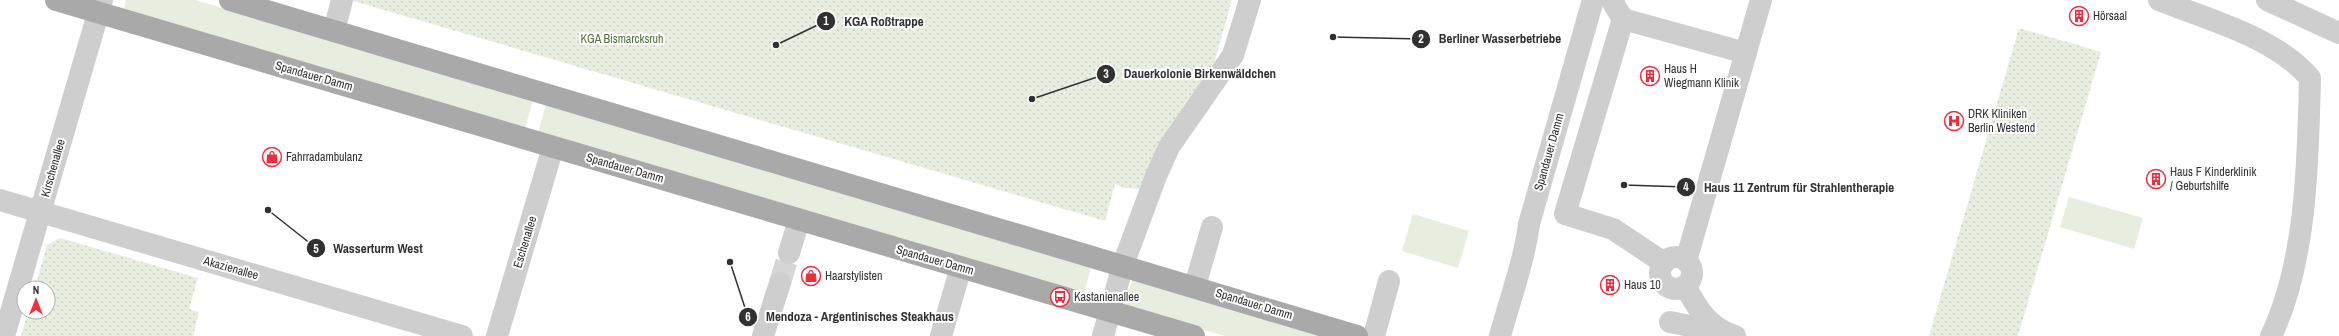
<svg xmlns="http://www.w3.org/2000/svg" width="2339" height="336" font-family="'Archivo Narrow',sans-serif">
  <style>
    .grass { fill: #e7eedf }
    .park { fill: url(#park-dots) }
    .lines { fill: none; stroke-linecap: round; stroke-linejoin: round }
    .minor-tunnel { stroke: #d6d6d6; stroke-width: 22; stroke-dasharray: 22 11; stroke-linecap: butt }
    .minor { stroke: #cecece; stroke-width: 22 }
    .major { stroke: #a9a9a9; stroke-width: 22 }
    .labels { text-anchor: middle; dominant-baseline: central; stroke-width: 4; stroke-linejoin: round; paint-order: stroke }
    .poi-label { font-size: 12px; fill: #313131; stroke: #fff; text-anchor: start }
    .park-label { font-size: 12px; fill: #55703c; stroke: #fff }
    .street-label { font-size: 12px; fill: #313131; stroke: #fff }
    .leader { fill: none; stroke: #313131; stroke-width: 1.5 }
    .callout-dot { fill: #313131; stroke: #fff; stroke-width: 1.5 }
    .mark-label { font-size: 12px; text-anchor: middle; font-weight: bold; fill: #fff }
    .callout-label { font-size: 13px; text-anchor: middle; font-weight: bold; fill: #313131; stroke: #fff; stroke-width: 4; stroke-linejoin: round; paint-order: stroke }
  </style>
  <defs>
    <pattern id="park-dots" width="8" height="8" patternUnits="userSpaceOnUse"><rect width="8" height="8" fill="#e7eedf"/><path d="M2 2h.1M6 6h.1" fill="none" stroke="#c7cdc0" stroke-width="1.8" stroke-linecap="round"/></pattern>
  </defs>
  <rect width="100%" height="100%" fill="#fff"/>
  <g class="grass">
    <polygon points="126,0 195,0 533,100 525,128 124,10"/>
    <polygon points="546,104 1092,265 1084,293 538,133"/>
    <polygon points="2069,197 2143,218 2134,249 2060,227"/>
    <polygon points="1413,214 1469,231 1458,268 1402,251"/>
    <polygon points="1133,279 1326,336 1225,336 1128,308 1125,301"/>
  </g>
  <g class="park">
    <polygon points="350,0 1232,0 1215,60 1143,189 1125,188 1115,184 1105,221"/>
    <polygon points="2019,28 2101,52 2018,336 1929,336"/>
    <polygon points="60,238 198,278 189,309 199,312 193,336 21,336 28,312 48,312 48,288 35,288 47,245"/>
  </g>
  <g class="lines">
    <polyline class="minor-tunnel" points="780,283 789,253"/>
    <g class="minor">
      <polyline points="1614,0 1613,3 1623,19 1565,214 1613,229 1664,263"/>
      <path d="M2159 0C2209 20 2275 37 2310 78 2308 160 2307 261 2271 336"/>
      <polyline points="2267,0 2339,33"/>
      <polyline points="1623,19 1746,53"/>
      <polyline points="334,31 342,0"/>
      <polyline points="0,200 462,336"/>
      <polyline points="789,253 799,220"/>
      <circle cx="1676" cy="273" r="16"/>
      <polyline points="1686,261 1761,0"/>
      <polyline points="1195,286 1212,227"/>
      <path d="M1685 286C1698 309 1708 328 1735 336"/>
      <polyline points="1670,322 1721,332"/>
      <polyline points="4,336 102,0"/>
      <polyline points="497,336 553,147"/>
      <polyline points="763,336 780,283"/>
      <polyline points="941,336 961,267"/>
      <polyline points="1103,336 1123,265 1156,176 1169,147 1233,55 1250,0"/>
      <polyline points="1374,336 1389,281"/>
      <path d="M1500 336C1510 299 1524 262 1529 224L1593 0"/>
    </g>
    <g class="major">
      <polyline points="56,0 1194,336"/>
      <polyline points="230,0 1357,336"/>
    </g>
  </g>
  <defs>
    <symbol id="building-ring" viewBox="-11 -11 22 22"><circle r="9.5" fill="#fff" stroke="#ed2e3f" stroke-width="1.5"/><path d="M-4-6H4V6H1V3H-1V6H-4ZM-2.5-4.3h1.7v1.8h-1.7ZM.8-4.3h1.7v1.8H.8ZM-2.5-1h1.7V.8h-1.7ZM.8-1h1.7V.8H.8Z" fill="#ed2e3f"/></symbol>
    <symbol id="hospital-ring" viewBox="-11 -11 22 22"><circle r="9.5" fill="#fff" stroke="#ed2e3f" stroke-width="1.5"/><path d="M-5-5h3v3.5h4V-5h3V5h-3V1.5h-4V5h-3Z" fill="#ed2e3f"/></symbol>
    <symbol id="shop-ring" viewBox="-11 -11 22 22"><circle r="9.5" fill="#fff" stroke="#ed2e3f" stroke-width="1.5"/><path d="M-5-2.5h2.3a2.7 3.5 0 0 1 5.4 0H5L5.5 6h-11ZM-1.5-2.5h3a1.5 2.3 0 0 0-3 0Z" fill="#ed2e3f"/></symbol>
    <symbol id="bus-ring" viewBox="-11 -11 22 22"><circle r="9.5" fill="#fff" stroke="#ed2e3f" stroke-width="1.5"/><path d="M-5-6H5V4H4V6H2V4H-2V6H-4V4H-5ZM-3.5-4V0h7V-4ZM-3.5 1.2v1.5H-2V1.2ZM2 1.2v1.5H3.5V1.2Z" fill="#ed2e3f"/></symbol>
  </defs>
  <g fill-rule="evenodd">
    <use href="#building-ring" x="2068" y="5" width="22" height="22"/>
    <use href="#building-ring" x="1639" y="65" width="22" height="22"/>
    <use href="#hospital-ring" x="1943" y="110" width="22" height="22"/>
    <use href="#shop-ring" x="261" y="146" width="22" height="22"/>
    <use href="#building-ring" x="2145" y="168" width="22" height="22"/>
    <use href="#shop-ring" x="800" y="265" width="22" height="22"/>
    <use href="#building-ring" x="1599" y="274" width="22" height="22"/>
    <use href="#bus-ring" x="1049" y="286" width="22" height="22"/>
  </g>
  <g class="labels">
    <g class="poi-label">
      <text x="2093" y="16">Hörsaal</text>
      <text x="1664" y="69">Haus H<tspan x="1664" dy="14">Wiegmann Klinik</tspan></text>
      <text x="1968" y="114">DRK Kliniken<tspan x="1968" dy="14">Berlin Westend</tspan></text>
      <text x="286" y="157">Fahrradambulanz</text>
      <text x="2170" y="172">Haus F Kinderklinik<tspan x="2170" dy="14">/ Geburtshilfe</tspan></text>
      <text x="825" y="276">Haarstylisten</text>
      <text x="1624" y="285">Haus 10</text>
      <text x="1074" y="297">Kastanienallee</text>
    </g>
    <g class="park-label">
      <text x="622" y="39">KGA Bismarcksruh</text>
    </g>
    <g class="street-label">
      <text transform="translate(314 76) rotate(16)">Spandauer Damm</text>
      <text transform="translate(1549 152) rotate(-74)">Spandauer Damm</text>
      <text transform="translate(53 168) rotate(-74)">Kirschenallee</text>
      <text transform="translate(625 168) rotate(16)">Spandauer Damm</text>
      <text transform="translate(525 242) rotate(-73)">Eschenallee</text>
      <text transform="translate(935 260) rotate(16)">Spandauer Damm</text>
      <text transform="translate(231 268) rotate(16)">Akazienallee</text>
      <text transform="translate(1254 304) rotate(17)">Spandauer Damm</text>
    </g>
  </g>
  <path class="leader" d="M776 45L826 21M1333 37L1421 39M1032 99L1106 74M1624 185L1686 187M268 210L316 248M730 262L748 317"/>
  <g class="callout-dot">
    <circle cx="776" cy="45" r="4"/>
    <circle cx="1333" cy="37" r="4"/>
    <circle cx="1032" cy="99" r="4"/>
    <circle cx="1624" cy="185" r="4"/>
    <circle cx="268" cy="210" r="4"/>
    <circle cx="730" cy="262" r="4"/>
    <circle cx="826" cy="21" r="10"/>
    <circle cx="1421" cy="39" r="10"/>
    <circle cx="1106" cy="74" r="10"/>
    <circle cx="1686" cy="187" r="10"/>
    <circle cx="316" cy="248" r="10"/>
    <circle cx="748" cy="317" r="10"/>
  </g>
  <g class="mark-label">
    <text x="826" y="25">1</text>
    <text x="1421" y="43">2</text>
    <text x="1106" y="78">3</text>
    <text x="1686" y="191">4</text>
    <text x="316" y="253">5</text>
    <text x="748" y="321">6</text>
  </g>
  <g class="callout-label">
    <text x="884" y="26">KGA Roßtrappe</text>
    <text x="1500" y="43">Berliner Wasserbetriebe</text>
    <text x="1200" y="78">Dauerkolonie Birkenwäldchen</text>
    <text x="1799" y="192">Haus 11 Zentrum für Strahlentherapie</text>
    <text x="378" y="253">Wasserturm West</text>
    <text x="860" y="321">Mendoza - Argentinisches Steakhaus</text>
  </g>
  <g transform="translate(36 300)"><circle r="19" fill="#ffffff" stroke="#adadad"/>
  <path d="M0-3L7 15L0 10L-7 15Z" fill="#ed2e3f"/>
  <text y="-6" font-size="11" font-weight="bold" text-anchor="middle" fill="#313131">N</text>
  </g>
</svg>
